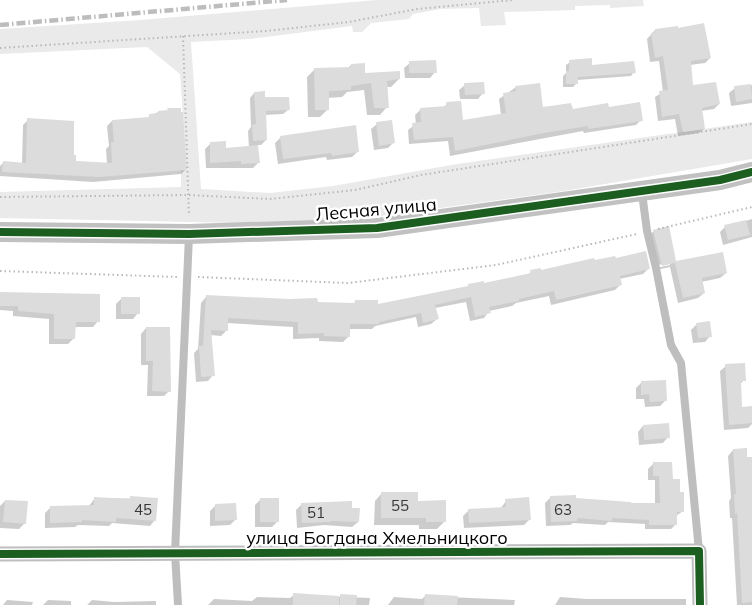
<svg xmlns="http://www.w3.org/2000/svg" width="752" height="605" font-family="Mulish,sans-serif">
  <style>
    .green { fill: #eaeaea }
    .shadow { fill: #0003 }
    .building { fill: #dcdcdc }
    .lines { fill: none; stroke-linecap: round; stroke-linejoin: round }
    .path { stroke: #b8b8b8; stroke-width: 2; stroke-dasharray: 1.5 3; stroke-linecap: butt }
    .lane { stroke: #bebebe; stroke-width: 8 }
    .street { stroke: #bebebe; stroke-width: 15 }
    .secondary { stroke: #c1c1c1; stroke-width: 20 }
    .rail { stroke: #bdbdbd; stroke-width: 4.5; stroke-dasharray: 9 3 1.5 3; stroke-linecap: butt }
    .cycleway-casing { stroke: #fff; stroke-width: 11 }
    .cycleway { stroke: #1b5e20; stroke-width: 8 }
    .labels { text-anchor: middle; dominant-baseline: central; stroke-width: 5; stroke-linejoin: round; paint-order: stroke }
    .number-label { font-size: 15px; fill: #373737 }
    .street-label { font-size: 18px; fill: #000; stroke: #fff }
  </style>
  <rect width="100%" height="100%" fill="#fff"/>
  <polygon class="green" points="377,0 643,0 644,6 610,8 610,5 575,6 575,10 504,12 506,25 481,26 479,8 440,9 413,14 409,19 371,23 362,32 353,32 352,26 250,39 191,42 201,189 270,193 333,186 457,164 752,122 752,159 564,191 359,219 238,223 0,218 0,192 181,187 181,170 187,169 180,74 147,47 0,54 0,29 141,20"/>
  <g class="shadow">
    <polygon points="655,30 710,58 705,63 690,65 692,87 719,104 714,109 701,111 704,129 699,133 678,136 675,119 658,121 655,97 663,92 659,61 650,62 647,39"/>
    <polygon points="570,62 591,67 634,72 631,76 577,80 577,83 573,87 563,87 563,76 566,73 566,65"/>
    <polygon points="410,63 435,72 430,78 405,78 404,68"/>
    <polygon points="351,65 364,74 399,79 391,87 386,87 387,107 380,115 367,115 364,90 347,92 342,97 327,98 328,109 320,117 308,117 307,77 314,70 348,68"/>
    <polygon points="465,85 483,93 478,99 460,99 459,90"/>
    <polygon points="752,85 752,103 731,106 729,93 735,88"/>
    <polygon points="516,87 542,109 572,111 608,109 641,120 636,125 584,133 583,131 450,156 448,141 409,144 408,130 416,124 415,115 420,110 443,108 447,104 461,122 501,115 499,99"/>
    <polygon points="254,93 288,110 283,114 264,115 266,140 261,145 257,145 259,162 253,168 206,168 205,149 211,143 225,150 249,148 248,131 251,127 250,98"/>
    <polygon points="158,112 186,169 181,174 93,182 0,176 0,166 3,163 22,164 23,125 28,120 72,157 74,163 107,164 106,149 109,146 107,126 112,121 146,119"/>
    <polygon points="377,124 393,143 388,148 374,150 371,129"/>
    <polygon points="281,137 358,151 352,157 327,160 326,157 278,164 275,143"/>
    <polygon points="752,219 752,237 723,245 720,232 725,227"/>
    <polygon points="667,228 675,263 722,253 726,273 720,278 701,282 704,293 698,298 678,303 670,267 656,270 656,268 670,265 670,262 655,266 648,236 654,231"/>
    <polygon points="615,259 648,269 643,274 619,279 620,285 615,290 551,305 549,296 516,303 512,306 489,311 484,318 470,321 466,302 435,308 437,319 431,324 418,327 416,317 375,326 372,329 348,329 348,337 343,342 319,341 319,338 293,339 293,327 227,323 226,331 221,336 210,335 213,375 208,381 196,382 194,353 198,349 201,303 206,297 316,303 353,304 356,301 377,306 527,276 531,272 540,272"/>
    <polygon points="0,294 98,321 93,327 74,327 74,338 68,344 49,344 49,319 13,316 13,311 0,310"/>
    <polygon points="122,298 138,313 133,319 116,319 116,304"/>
    <polygon points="697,324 710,336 705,342 693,343 691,330"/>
    <polygon points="146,328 169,391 164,396 147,396 148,365 141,365 141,334"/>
    <polygon points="726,366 744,380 739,385 741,408 752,407 752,424 748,428 724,430 720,371"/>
    <polygon points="641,383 666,400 660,406 645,407 644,399 636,399 636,388"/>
    <polygon points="643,426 668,437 663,443 639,445 638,432"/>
    <polygon points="733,450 746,459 752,459 752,605 737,605 732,518 730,518 729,501 731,498 728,456"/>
    <polygon points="653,464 671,481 679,493 683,511 676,516 676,524 671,529 645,529 645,524 608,522 605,525 573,523 570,525 546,526 545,503 550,498 655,505 655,480 648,480 648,469"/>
    <polygon points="382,493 417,502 445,521 437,529 419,529 419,525 374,525 375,501"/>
    <polygon points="95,498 156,499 155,520 150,526 112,523 109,526 78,525 75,527 45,528 45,513 50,508 89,506"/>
    <polygon points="261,499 277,522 272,527 255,527 255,505"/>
    <polygon points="5,501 25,523 19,529 0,528 0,506"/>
    <polygon points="506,501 530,519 524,525 464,528 463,516 469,510 501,508"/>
    <polygon points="302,504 350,509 358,522 352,527 324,525 297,528 296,510"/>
    <polygon points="216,505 235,520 230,525 210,526 210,511"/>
    <polygon points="294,595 370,598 369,605 208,605 214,599 252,601 257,597 290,598"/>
    <polygon points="425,596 515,600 514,605 388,605 394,597 422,599"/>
    <polygon points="560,597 587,599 686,599 686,605 555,605"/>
    <polygon points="7,600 33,602 32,605 3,605"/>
    <polygon points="48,600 71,601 71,605 43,605"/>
    <polygon points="92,600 114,602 156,601 156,605 87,605"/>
  </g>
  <g class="building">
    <polygon points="704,23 711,58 691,61 693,85 716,82 720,104 702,108 705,129 683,132 679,114 662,117 659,91 668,90 663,56 655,58 651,33 655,32 655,29 678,26 678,28"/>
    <polygon points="592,58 592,65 634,61 636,73 578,77 578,84 566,84 566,71 569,71 569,60"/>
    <polygon points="436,60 437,73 409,73 409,61"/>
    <polygon points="365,63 365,73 400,71 400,79 387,81 389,108 374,108 371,83 351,86 351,90 329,91 329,110 315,110 314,68 351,67 351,64"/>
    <polygon points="484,82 485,94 465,95 464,83"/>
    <polygon points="540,83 543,107 571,103 573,109 608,103 609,107 640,102 643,121 588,129 588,126 544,133 455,151 453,137 414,140 412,123 421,122 420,108 447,106 446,102 461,101 463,120 506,113 503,93 516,91 515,86"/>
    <polygon points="751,84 752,99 736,102 734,86"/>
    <polygon points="265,91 265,97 289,97 290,110 266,111 267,140 253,141 252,125 256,124 254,92"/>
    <polygon points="167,108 181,108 181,112 183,112 187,170 99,177 2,172 3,161 26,163 27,118 74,121 74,155 76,155 76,161 112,163 111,142 114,142 112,120 149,117 149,114 158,113 158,111 168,110"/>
    <polygon points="392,120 395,143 379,146 376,122"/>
    <polygon points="356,125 359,152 332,156 331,153 283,159 280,136"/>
    <polygon points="226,141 226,148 258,145 260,163 241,164 241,161 210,163 210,142"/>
    <polygon points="746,220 750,235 728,240 724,225"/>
    <polygon points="669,226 676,261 723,252 727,273 702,278 705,293 683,298 675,263 662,266 653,230"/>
    <polygon points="646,251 650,269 620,276 622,285 556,300 554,291 519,299 519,301 489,307 491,313 475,317 471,297 435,305 439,319 423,323 421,313 379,322 379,324 350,324 350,337 324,336 324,333 298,334 298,322 228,318 228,331 211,330 215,376 201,377 199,346 203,346 206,295 289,299 317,298 318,302 355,303 355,300 378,300 378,304 468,286 468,284 484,281 484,283 531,273 530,270 541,268 541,270 594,258 595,260 615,256 616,258"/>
    <polygon points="0,292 100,294 100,322 76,322 75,339 54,339 54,314 18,311 18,306 0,306"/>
    <rect x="121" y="297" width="19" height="17"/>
    <polygon points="710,321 712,337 698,338 696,323"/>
    <polygon points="146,327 170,327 171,392 152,391 153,361 146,361"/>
    <polygon points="745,363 746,381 741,381 742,407 752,406 752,423 729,425 725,364"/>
    <polygon points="666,380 667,401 650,402 649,394 641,395 641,381"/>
    <polygon points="669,423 670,438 644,440 643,425"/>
    <polygon points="747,448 747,457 752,457 752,602 742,603 737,513 735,514 734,494 736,494 733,449"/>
    <polygon points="653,462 672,462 673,479 680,479 680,492 684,492 684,512 677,512 677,525 649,525 649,520 612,518 612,521 577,518 577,521 551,522 550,496 576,495 576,498 631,502 631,503 660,503 659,476 653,476"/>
    <polygon points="381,492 418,492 418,501 446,500 446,522 426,522 426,518 381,518"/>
    <polygon points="130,496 158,498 156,521 116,518 116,522 82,520 82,522 50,523 50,506 94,505 94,497 130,499"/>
    <polygon points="529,497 531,520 469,523 468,509 506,507 505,499"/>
    <rect x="260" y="498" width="19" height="24"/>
    <polygon points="5,500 28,501 26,524 3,522"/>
    <polygon points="352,501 352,508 360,508 359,522 330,521 330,522 302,523 301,503"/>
    <polygon points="236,503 237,520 215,521 215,504"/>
    <polygon points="293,593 339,596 339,605 293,605"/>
    <polygon points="340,594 357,595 356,605 340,605"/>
    <polygon points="425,594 458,596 457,605 424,605"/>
  </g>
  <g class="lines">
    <g class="path">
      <polyline points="183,36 189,216"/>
      <polyline points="0,48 266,31 349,22 417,9 513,0"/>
      <polyline points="0,197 188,195 270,199 355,190 421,175 752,124"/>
      <polyline points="658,229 752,207"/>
      <polyline points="0,271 177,277"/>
      <polyline points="198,277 348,283 496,265 637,234"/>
    </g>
    <g class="lane">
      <polyline points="642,193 647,231 656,268 671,345 681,363 699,551"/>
      <polyline points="178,605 175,553 189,236"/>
    </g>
    <polyline class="street" points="0,554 699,551 700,605"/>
    <polyline class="secondary" points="0,232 189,234 377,228 720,180 752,172"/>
    <polyline class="rail" points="0,25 287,0"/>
    <defs>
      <g id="cycleway">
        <polyline points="0,232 189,234 377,228 720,180 752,172"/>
        <polyline points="0,554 699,551 700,605"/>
      </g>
    </defs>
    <use href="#cycleway" class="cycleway-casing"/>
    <use href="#cycleway" class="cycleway"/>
  </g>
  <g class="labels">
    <g class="number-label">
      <text x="400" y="505">55</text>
      <text x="143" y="509">45</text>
      <text x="563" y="509">63</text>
      <text x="316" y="512">51</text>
    </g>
    <g class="street-label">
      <text transform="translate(376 209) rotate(-5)">Лесная улица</text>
      <text x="377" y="537">улица Богдана Хмельницкого</text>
    </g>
  </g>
</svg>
